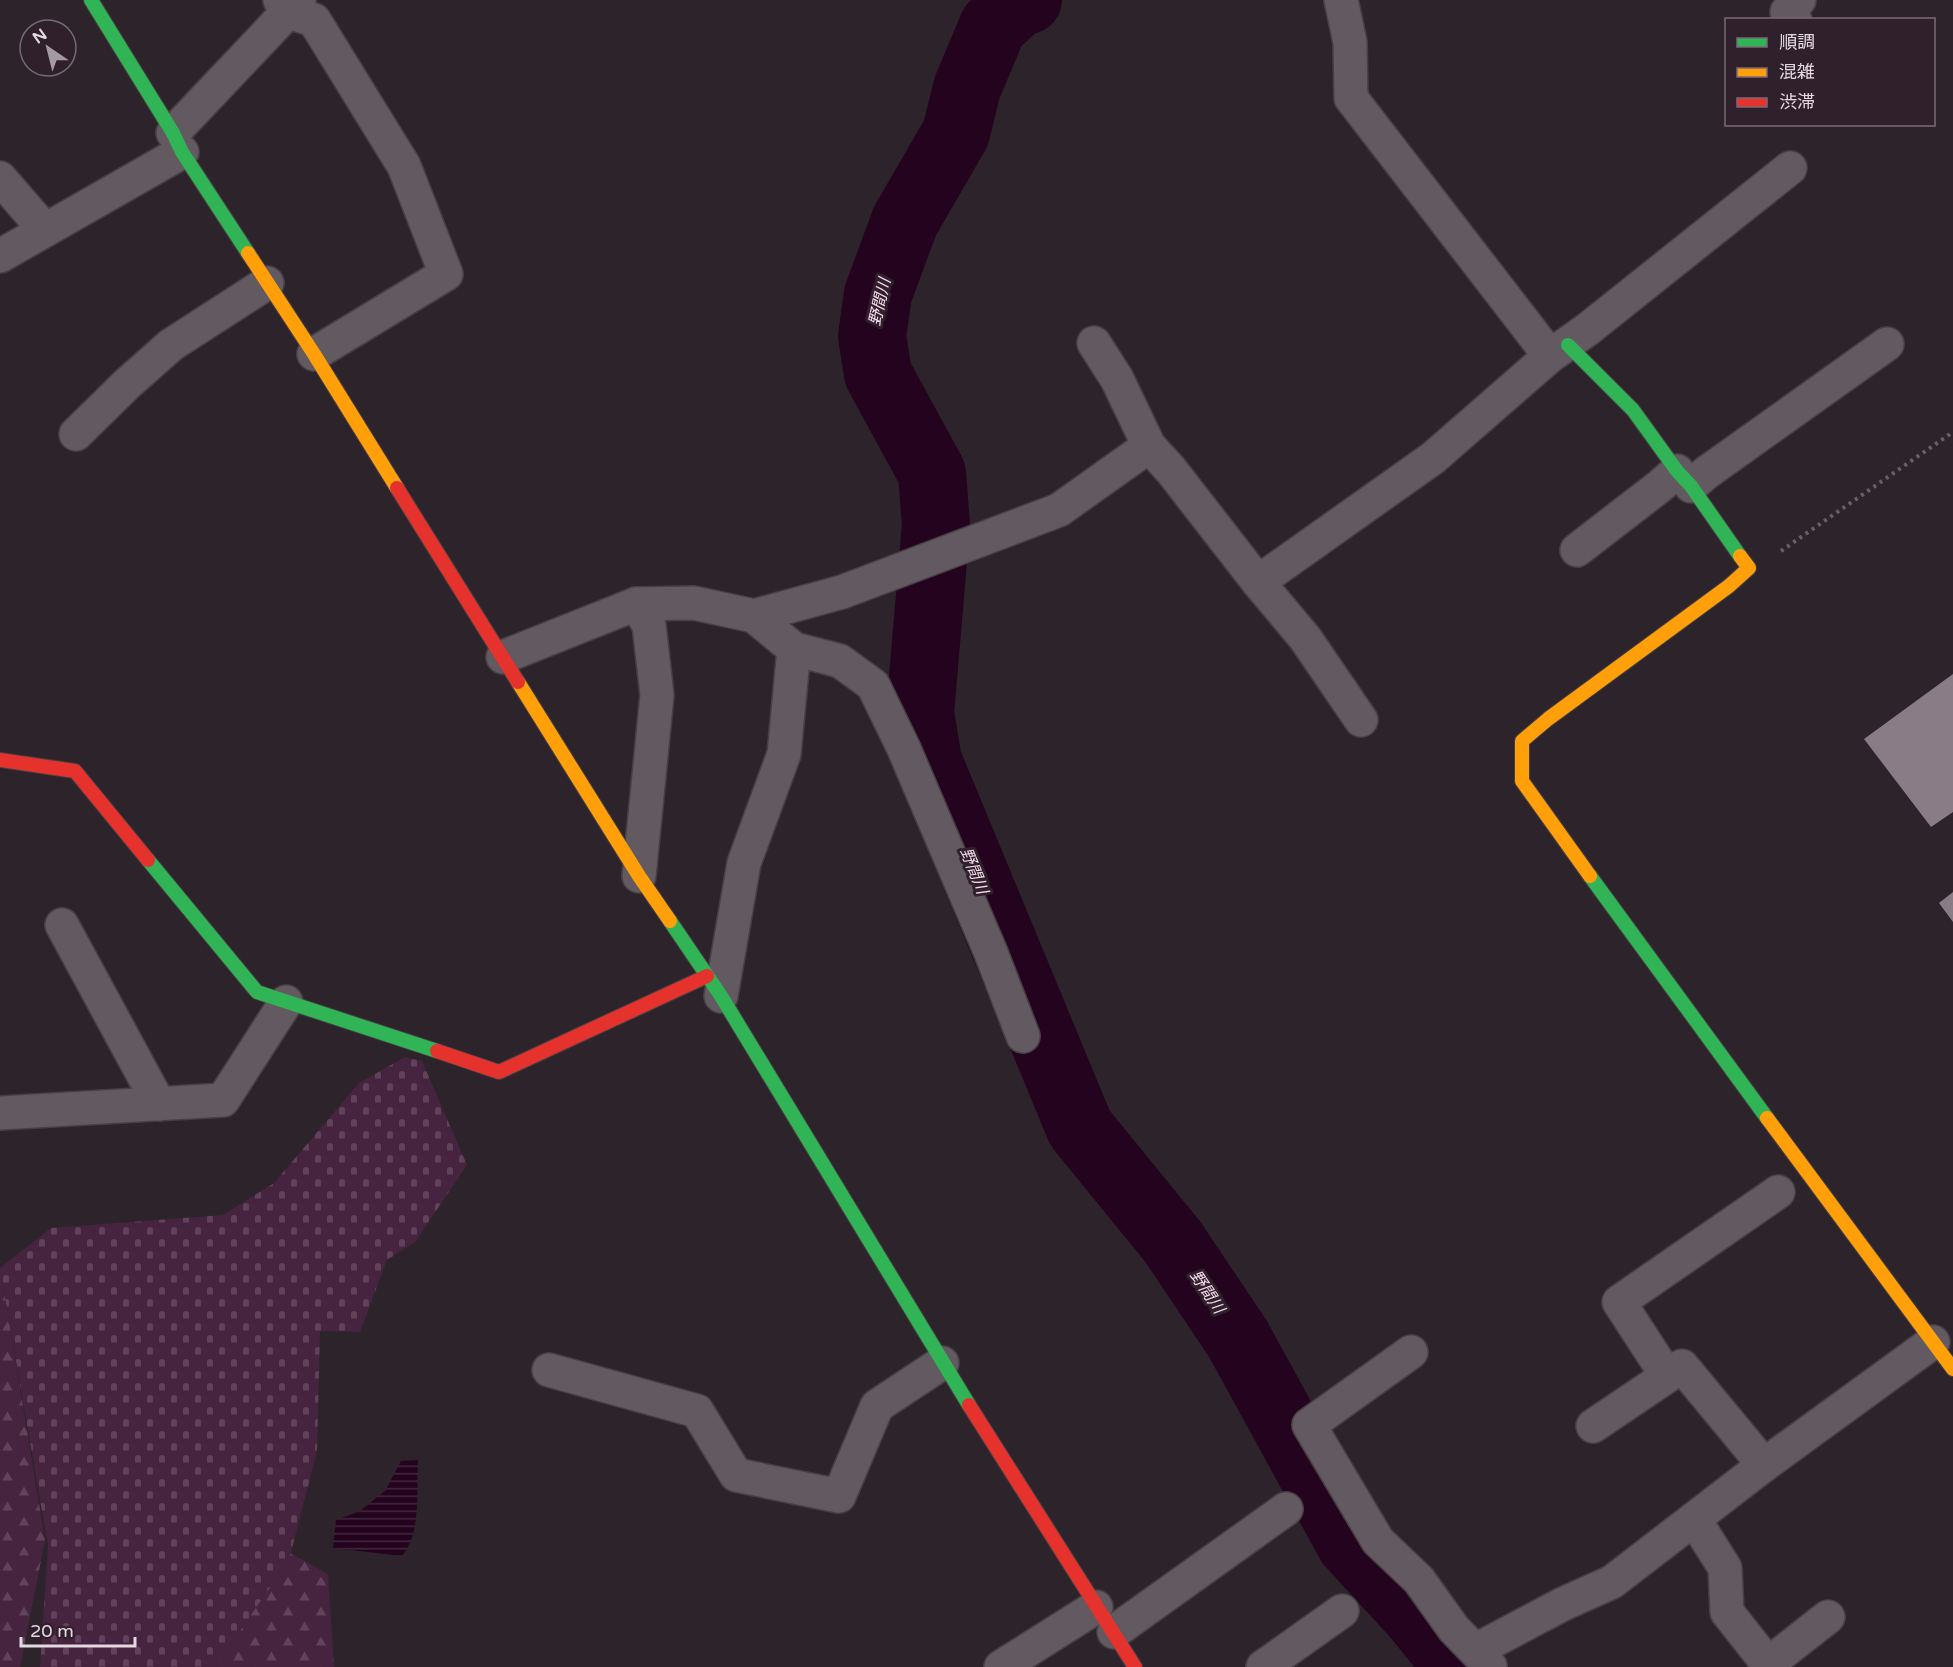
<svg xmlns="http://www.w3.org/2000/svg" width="1953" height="1667" font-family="'Varela Round','Noto Sans JP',sans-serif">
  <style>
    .forest { fill: url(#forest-firs) }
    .cemetery { fill: url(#cemetery-stones) }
    .water { fill: url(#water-rules) }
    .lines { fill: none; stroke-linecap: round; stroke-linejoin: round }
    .river { stroke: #24031e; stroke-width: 68 }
    .building { fill: #897c86 }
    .street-casing { stroke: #463f44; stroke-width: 36 }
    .fast-casing { stroke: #463f44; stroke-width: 16 }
    .slow-casing { stroke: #463f44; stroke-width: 16 }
    .jam-casing { stroke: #463f44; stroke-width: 16 }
    .path { stroke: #676065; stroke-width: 4; stroke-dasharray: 3 4.5; stroke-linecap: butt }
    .street { stroke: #625a60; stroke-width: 33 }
    .fast { stroke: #30b455; stroke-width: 14 }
    .slow { stroke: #ff9f0a; stroke-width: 14 }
    .jam { stroke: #e5322d; stroke-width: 14 }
    .labels { text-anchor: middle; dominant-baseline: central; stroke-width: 6; stroke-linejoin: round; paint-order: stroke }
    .water-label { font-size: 16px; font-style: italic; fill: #f6d9ed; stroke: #30202c }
  </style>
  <defs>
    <pattern id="forest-firs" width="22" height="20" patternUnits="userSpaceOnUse" patternTransform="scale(1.5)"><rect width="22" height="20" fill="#46233e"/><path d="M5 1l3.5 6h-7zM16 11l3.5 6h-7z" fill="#61425a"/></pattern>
    <pattern id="cemetery-stones" width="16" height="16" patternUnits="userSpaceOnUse" patternTransform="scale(1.5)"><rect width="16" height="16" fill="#46233e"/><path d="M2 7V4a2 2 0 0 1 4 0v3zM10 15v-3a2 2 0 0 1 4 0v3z" fill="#61425a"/></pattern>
    <pattern id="water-rules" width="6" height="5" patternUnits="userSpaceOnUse" patternTransform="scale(1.5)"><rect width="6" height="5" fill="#24031e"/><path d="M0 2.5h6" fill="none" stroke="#44273e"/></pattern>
  </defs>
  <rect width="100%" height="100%" fill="#2c242a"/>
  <g class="forest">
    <polygon points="0,1266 45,1540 20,1667 0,1667"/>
    <polygon points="283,1549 328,1574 334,1667 201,1667"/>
  </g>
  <polygon class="cemetery" points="405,1057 422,1061 467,1165 415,1242 387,1260 360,1332 320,1331 317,1451 289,1560 215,1667 40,1667 48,1546 0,1268 51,1228 223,1215 274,1183 359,1083"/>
  <path class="water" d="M418 1460C416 1490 422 1532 402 1556L333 1548 336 1520 360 1511 385 1491 401 1461Z"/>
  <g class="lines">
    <polyline class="river" points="1028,0 1018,3 993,26 967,88 956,133 905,221 878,294 872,336 878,374 932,473 936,525 920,713 928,761 1080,1128 1173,1242 1238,1339 1350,1543 1416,1615 1458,1667"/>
  </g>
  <g class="building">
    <polygon points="1953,674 1953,812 1931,827 1864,739"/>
    <polygon points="1953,892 1953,922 1939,903"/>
  </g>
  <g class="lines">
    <defs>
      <g id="street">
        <polyline points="280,0 288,12 314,20 404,166 446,274 314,354"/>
        <polyline points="1341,0 1350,42 1351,98 1550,356"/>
        <polyline points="1795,20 1787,12 1799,0"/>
        <polyline points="173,133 299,0"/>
        <polyline points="0,178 45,230"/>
        <polyline points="0,256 182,152"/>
        <polyline points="1094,343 1117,379 1149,446 1171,470 1258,582 1305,638 1361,720"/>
        <polyline points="76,434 127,384 171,345 267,283"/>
        <polyline points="1691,486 1706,473 1887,344"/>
        <polyline points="1577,550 1660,486 1677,471"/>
        <polyline points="1258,582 1433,458 1550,356 1588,329 1790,168"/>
        <polyline points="636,604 649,625 657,695 639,876"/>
        <polyline points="754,616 794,649 840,661 873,685 904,749 991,953 1023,1036"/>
        <polyline points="503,657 636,604 694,603 754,616 842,592 1059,510 1149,446"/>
        <polyline points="62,925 159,1104"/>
        <polyline points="721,996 744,863 784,754 794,649"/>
        <polyline points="0,1113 223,1100 286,1002"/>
        <polyline points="1411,1352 1309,1425 1378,1541 1419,1580 1454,1629 1490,1666"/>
        <polyline points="549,1370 697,1411 736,1475 839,1496 877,1406 942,1363"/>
        <polyline points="1667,1376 1619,1302 1778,1192"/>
        <polyline points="1764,1465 1933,1342"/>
        <polyline points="1694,1519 1725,1568 1727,1612 1768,1664 1765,1667"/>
        <polyline points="1114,1632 1286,1509"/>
        <polyline points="1476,1650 1563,1604 1612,1582 1764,1465 1682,1366 1593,1426"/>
        <polyline points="1768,1664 1828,1617"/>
        <polyline points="1001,1667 1096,1607"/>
        <polyline points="1263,1667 1342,1611"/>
      </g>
      <g id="fast">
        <polyline points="91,0 173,133 182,152 248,253"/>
        <polyline points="1568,345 1633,410 1677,471 1691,486 1740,556"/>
        <polyline points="148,860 257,992 437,1051"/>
        <polyline points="1590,876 1767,1118"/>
        <polyline points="670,921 721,996 969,1405"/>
      </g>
      <g id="slow">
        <polyline points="248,253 314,354 397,488"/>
        <polyline points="518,682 639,876 670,921"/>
        <polyline points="1590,876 1522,781 1522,741 1548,719 1729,586 1749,568 1740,556"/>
        <polyline points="1767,1118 1953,1369"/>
      </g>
      <g id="jam">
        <polyline points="397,488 518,682"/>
        <polyline points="0,760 75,771 148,860"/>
        <polyline points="437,1051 499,1072 707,976"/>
        <polyline points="969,1405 1135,1667"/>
      </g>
    </defs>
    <use href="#street" class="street-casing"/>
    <use href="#fast" class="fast-casing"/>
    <use href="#slow" class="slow-casing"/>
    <use href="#jam" class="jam-casing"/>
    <polyline class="path" points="1781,551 1953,432"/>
    <use href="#street" class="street"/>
    <use href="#fast" class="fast"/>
    <use href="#slow" class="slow"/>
    <use href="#jam" class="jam"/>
  </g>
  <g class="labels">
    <g class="water-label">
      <text transform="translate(880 302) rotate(-77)">野間川</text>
      <text transform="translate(974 871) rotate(68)">野間川</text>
      <text transform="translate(1207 1292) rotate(56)">野間川</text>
    </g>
  </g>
  <rect x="1725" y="18" width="210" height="108" fill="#30202c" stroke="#786a74" stroke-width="1.5"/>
  <rect x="1737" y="38" width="30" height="9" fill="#30b455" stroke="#786a74" stroke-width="1.5"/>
  <text x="1779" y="48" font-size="18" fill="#e4d9e1">順調</text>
  <rect x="1737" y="68" width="30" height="9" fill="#ff9f0a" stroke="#786a74" stroke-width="1.5"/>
  <text x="1779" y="78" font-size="18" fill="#e4d9e1">混雑</text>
  <rect x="1737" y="98" width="30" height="9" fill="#e5322d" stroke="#786a74" stroke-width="1.5"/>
  <text x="1779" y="108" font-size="18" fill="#e4d9e1">渋滞</text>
  <g transform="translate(48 48) rotate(325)"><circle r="28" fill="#30202c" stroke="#786a74" stroke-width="1.5"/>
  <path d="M0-4.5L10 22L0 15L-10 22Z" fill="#a49aa1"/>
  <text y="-9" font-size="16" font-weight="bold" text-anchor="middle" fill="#e4d9e1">N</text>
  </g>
  <path d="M21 1637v9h114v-9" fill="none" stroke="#e4d9e1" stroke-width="3"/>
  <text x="30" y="1637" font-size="18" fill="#e4d9e1" stroke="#30202c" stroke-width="4.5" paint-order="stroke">20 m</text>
</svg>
